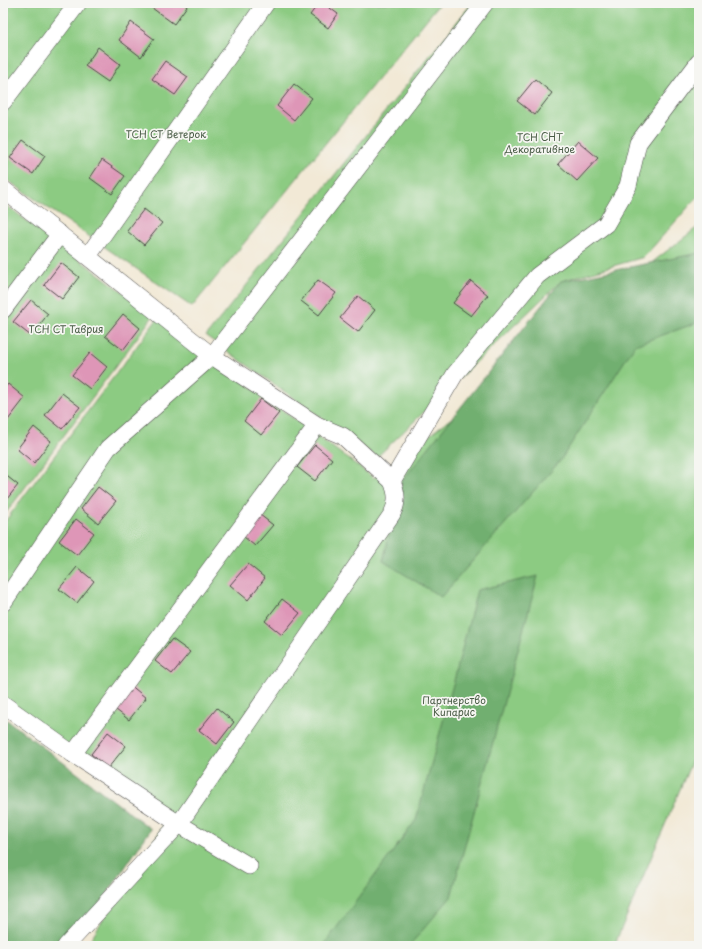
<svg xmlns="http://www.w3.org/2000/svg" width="702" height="949" font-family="'Playpen Sans',sans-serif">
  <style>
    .green { fill: #8ccb82; stroke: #5c7b56 }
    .forest { fill: #71af70; stroke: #4e6d4e }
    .building { fill: #de96b7 }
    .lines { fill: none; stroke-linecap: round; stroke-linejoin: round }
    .street-casing { stroke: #494845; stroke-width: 18 }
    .street { stroke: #fff; stroke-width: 17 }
    .labels { text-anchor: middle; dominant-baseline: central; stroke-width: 3.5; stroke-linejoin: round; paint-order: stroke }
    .park-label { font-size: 10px; fill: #485b45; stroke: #f6f6f2 }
  </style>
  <rect width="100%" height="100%" fill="#f6f6f2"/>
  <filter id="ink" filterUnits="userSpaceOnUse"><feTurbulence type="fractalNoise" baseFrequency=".025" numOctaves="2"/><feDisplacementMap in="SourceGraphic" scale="8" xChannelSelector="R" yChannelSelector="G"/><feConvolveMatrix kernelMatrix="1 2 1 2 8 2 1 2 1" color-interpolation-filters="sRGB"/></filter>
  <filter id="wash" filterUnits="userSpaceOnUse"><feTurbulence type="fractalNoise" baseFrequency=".012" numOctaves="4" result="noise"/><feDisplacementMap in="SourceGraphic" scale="16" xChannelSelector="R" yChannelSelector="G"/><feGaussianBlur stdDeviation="0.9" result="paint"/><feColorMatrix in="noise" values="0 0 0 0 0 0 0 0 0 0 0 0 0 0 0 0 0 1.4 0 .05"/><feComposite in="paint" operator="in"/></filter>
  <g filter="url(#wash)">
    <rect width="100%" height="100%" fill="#f2e9d6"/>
    <g class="green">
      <polygon points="3,3 440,3 192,307 3,177"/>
      <polygon points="472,3 699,3 699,195 644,257 561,281 377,457 206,336"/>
      <polygon points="3,203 154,315 3,517"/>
      <polygon points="699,226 699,744 614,946 86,946 164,825 3,696 3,524 158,318 374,478"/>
    </g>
    <g class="forest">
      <polygon points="699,253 699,322 635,345 560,461 441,597 383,561 402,481 561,281"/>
      <polygon points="538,576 451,897 409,946 323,946 416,820 455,677 477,590"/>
      <polygon points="3,717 151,829 72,946 3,946"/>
    </g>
    <g id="blocks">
      <g class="building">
        <polygon points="155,3 183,3 187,6 174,24 152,8"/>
        <polygon points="319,3 323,3 338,14 328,28 310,15"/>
        <polygon points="131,22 154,39 141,57 119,40"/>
        <polygon points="98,47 120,64 108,82 85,66"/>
        <polygon points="165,61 188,77 175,95 152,79"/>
        <polygon points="535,79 552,93 535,115 517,101"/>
        <polygon points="294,84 312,98 294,120 277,106"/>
        <polygon points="23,140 45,156 33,174 10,158"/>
        <polygon points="578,141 598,158 577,181 558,164"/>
        <polygon points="102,160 125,176 112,194 90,178"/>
        <polygon points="144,209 162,223 144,245 127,231"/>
        <polygon points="61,263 79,277 62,299 44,285"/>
        <polygon points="318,280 336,293 319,315 301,301"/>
        <polygon points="471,281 488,295 471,316 453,303"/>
        <polygon points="358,296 375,310 358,332 340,318"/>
        <polygon points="31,300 48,314 31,336 13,322"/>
        <polygon points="123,314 140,328 123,350 105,336"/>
        <polygon points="90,353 107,367 90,389 72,375"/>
        <polygon points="8,384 25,398 8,420 3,416 3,390"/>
        <polygon points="62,393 80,407 62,429 45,415"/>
        <polygon points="261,399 279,413 261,435 244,421"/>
        <polygon points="34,427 51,441 34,463 17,449"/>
        <polygon points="315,445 332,459 315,481 297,467"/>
        <polygon points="3,473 18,485 3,504"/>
        <polygon points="98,487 116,501 98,523 81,509"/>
        <polygon points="255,511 273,525 255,546 238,532"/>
        <polygon points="76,519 94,533 77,555 59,541"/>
        <polygon points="248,564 265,578 248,600 230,585"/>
        <polygon points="77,567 94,581 77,603 59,589"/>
        <polygon points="282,599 300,613 282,635 265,621"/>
        <polygon points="172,639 190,652 172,674 155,661"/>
        <polygon points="129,684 146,698 129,720 111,706"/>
        <polygon points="217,708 234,722 217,744 199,730"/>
        <polygon points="108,732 126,746 108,768 91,754"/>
      </g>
    </g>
  </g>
  <g filter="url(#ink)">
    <use href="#blocks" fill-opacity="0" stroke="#494845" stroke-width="1"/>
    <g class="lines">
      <defs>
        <g id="street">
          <polyline points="3,102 78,3"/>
          <path d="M3 189 212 356 317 425 343 436 392 481C397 493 398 502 392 514L179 824 66 946"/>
          <polyline points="88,256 266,3"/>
          <polyline points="3,310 60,234"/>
          <polyline points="392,481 455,374 537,276 606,224 628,186 638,143 699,62"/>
          <polyline points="3,603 108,448 212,356 485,3"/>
          <polyline points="3,704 73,754 179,824 249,866"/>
          <polyline points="73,754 317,425"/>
        </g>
      </defs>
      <use href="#street" class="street-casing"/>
      <use href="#street" class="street"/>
    </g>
  </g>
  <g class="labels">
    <g class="park-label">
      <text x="166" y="133">ТСН СТ Ветерок</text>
      <text x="540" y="136">ТСН СНТ<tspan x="540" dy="12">Декоративное</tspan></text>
      <text x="66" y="328">ТСН СТ Таврия</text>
      <text x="454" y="699">Партнерство<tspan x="454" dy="12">Кипарис</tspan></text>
    </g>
  </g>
  <rect width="702" height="949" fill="none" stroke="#f6f6f2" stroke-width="16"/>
</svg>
